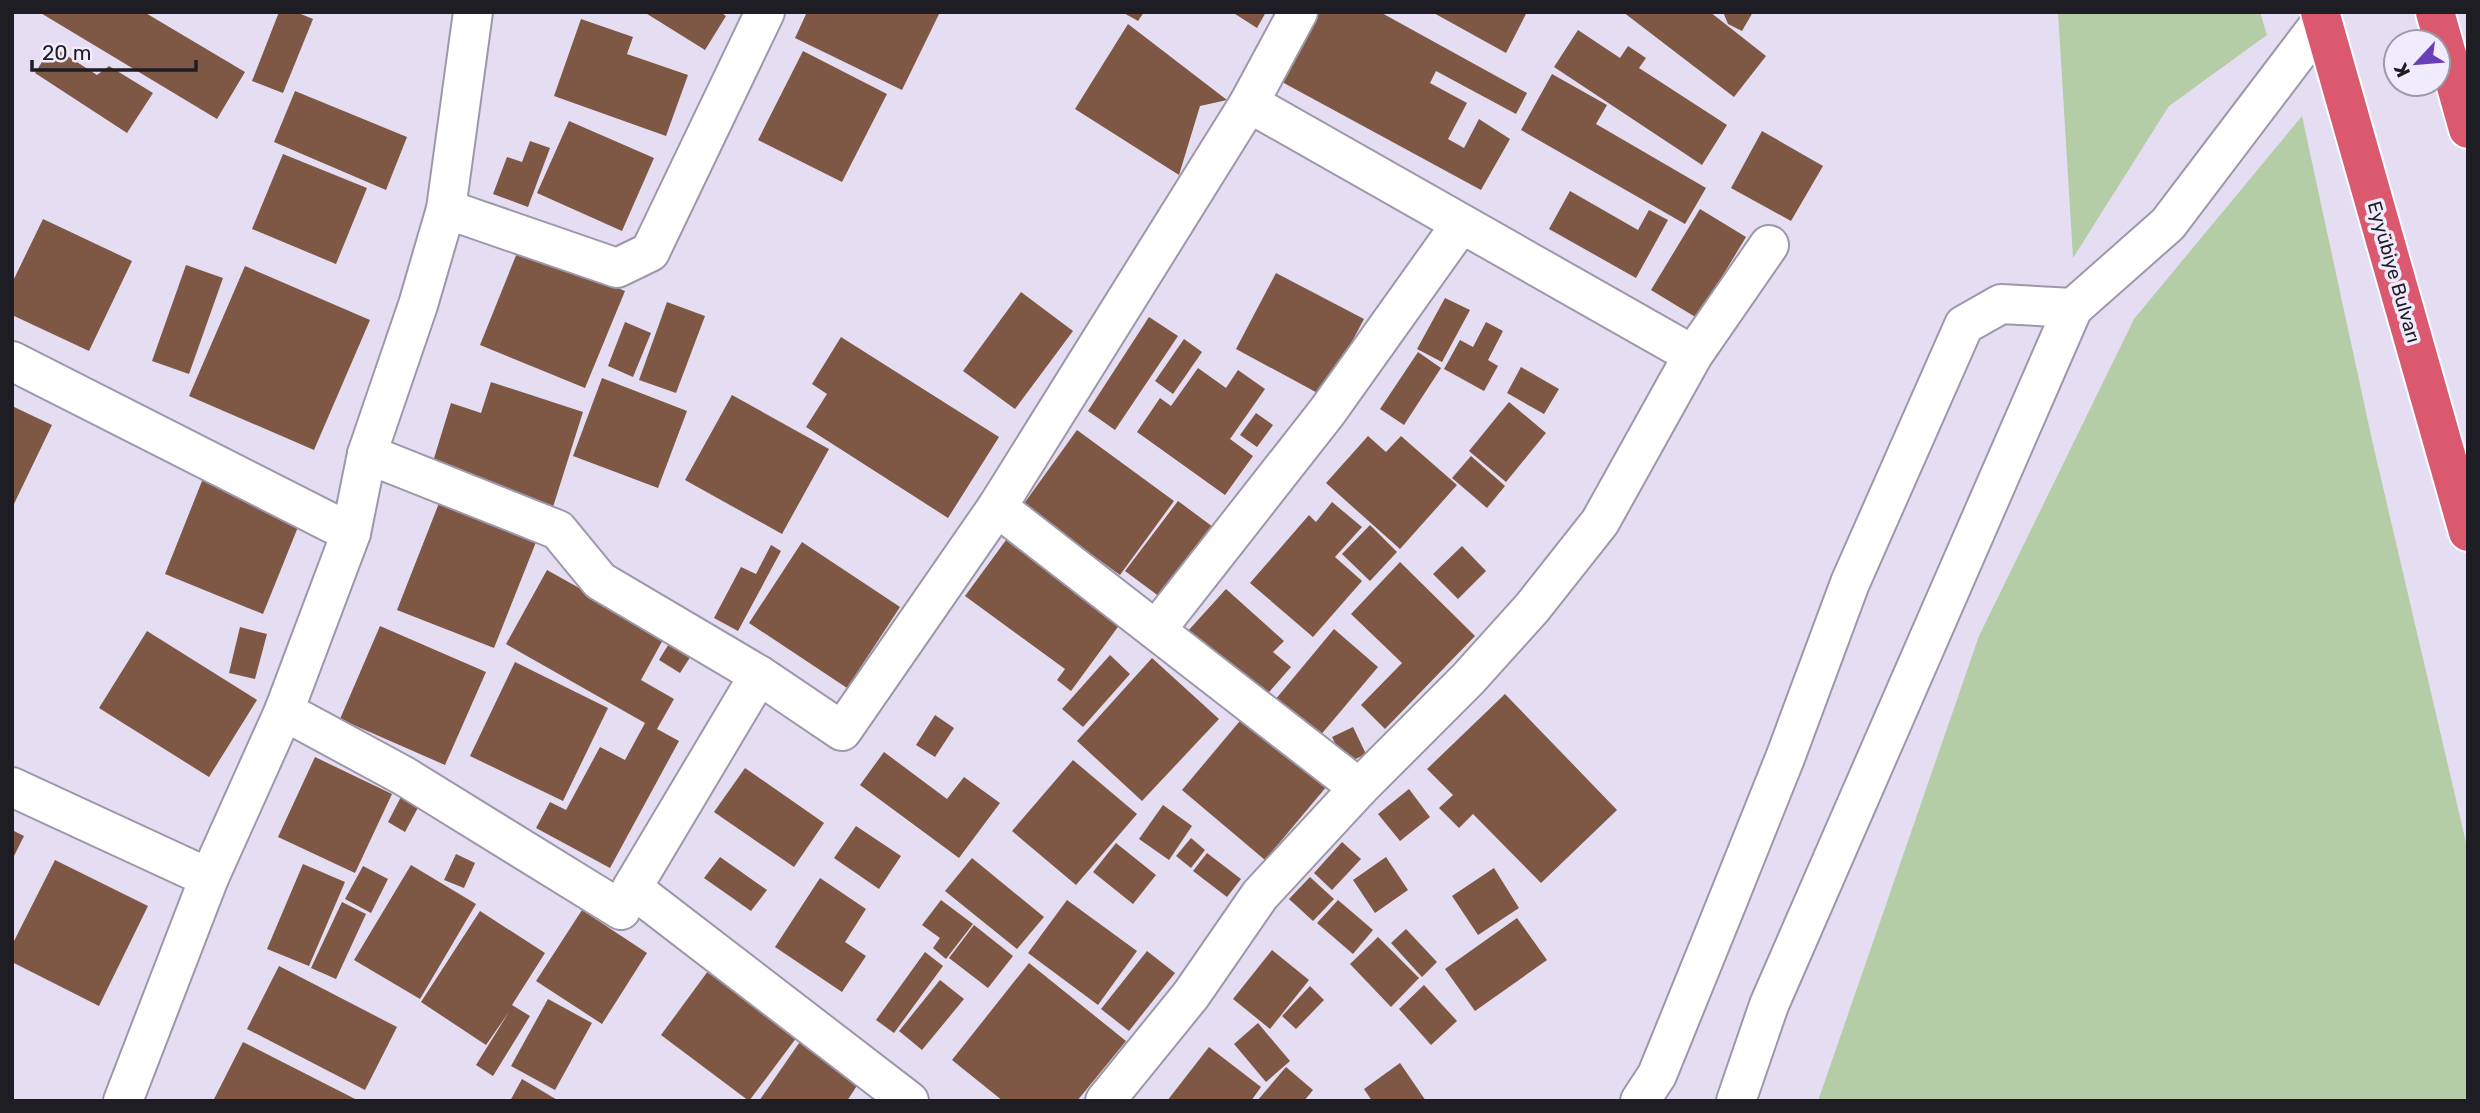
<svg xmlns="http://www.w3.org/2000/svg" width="2480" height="1113" font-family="Rubik,sans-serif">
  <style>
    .green { fill: #b5cda6 }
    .building { fill: #7f5745 }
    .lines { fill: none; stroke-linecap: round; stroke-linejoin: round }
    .minor-casing { stroke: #9d97aa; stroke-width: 42 }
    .highway-casing { stroke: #fff; stroke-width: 42 }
    .minor { stroke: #fff; stroke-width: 38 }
    .highway { stroke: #db596f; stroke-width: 38 }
    .labels { text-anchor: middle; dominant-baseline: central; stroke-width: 7; stroke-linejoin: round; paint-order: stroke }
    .street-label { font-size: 19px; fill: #1f1d24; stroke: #f1ecfd }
  </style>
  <rect width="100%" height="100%" fill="#e5def2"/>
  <g class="green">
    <polygon points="2058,12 2260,12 2267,35 2169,106 2073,258"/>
    <polygon points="2302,116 2372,440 2468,851 2468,1101 1818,1101 1979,636 2134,319"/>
  </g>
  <g class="building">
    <polygon points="39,12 144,12 245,72 217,119"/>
    <polygon points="279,12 296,12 313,19 283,93 252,81"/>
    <polygon points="644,12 720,12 726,16 705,50"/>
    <polygon points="807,12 940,12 902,90 795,38"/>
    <polygon points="1122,12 1144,12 1138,21"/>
    <polygon points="1232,12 1266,12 1257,28"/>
    <polygon points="1319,12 1380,12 1527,93 1516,114 1436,71 1430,83 1467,103 1448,139 1464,148 1479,119 1510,139 1481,190 1282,82"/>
    <polygon points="1432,12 1527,12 1506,53"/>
    <polygon points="1623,12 1710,12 1766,56 1734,97"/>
    <polygon points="1723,12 1753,12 1742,31 1728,24"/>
    <polygon points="581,19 633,37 627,54 688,75 666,136 554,96"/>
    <polygon points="1128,24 1227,100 1200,106 1179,175 1075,109"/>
    <polygon points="1578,30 1620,58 1628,46 1646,58 1639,68 1727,125 1702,165 1554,67"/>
    <polygon points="52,46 97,75 109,66 153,93 127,133 35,73"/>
    <polygon points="803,51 887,94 842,182 758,140"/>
    <polygon points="1552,74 1607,105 1596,124 1706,188 1685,224 1521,130"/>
    <polygon points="295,91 407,137 386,190 274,142"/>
    <polygon points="569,121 654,158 622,231 537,193"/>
    <polygon points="1762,131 1823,166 1791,221 1731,188"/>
    <polygon points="530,141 550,148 528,207 493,194 507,157 522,162"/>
    <polygon points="283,154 367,188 336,264 252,229"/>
    <polygon points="1570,191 1638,230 1649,210 1668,220 1636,278 1549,229"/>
    <polygon points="1700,209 1746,237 1697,318 1651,290"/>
    <polygon points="43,219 132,261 89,351 12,315 12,283"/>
    <polygon points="519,248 625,291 585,388 480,345"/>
    <polygon points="186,265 223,278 189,374 152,361"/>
    <polygon points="245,266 370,320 314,450 189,396"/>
    <polygon points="1276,273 1364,319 1323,396 1236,349"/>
    <polygon points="1021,292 1073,331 1015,409 963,371"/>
    <polygon points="1445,298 1470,310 1442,362 1417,349"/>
    <polygon points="667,302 705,316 676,393 639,380"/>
    <polygon points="1149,317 1178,336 1115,430 1088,411"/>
    <polygon points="625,322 651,333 633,377 608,366"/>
    <polygon points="1486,322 1503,331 1488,360 1498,366 1484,391 1444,369 1460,340 1473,347"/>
    <polygon points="841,337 999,437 948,518 806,427 827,394 812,384"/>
    <polygon points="1184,339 1202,352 1173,394 1155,381"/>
    <polygon points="1418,352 1441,368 1404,425 1380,409"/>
    <polygon points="1521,367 1559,389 1544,414 1507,393"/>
    <polygon points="1198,368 1226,388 1238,370 1265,389 1230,439 1253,456 1225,495 1137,432 1160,398 1171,406"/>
    <polygon points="602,378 687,411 658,488 573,456"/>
    <polygon points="491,382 583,412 553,507 431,468 451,403 481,413"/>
    <polygon points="732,395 829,449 782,534 685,480"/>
    <polygon points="1509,402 1546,433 1506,482 1469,451"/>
    <polygon points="12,406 52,425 12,508"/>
    <polygon points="1256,413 1273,425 1257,447 1240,435"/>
    <polygon points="1077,430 1174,501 1120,575 1023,505"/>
    <polygon points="1368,436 1386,452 1401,436 1457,485 1400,549 1326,483"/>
    <polygon points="1471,456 1505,486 1487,508 1452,478"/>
    <polygon points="204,476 302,517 263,614 165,574"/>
    <polygon points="443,493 540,532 494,648 397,610"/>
    <polygon points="1178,501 1213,527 1160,597 1125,571"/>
    <polygon points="1332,502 1362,527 1335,557 1362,581 1313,637 1250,583 1309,515 1316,522"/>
    <polygon points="1370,525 1397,552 1370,581 1342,554"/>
    <polygon points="1009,536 1123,620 1071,691 1057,680 1065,669 965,596"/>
    <polygon points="802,542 900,607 847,688 749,623"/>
    <polygon points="771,545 781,551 738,631 714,618 741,567 756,574"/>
    <polygon points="1462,546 1486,571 1458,599 1433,574"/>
    <polygon points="1400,562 1475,636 1385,729 1361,705 1402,663 1351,614"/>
    <polygon points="547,570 665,636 641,680 674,699 657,729 679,741 610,868 536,828 550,802 566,810 600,747 625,760 645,723 506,644"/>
    <polygon points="1226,589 1284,641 1273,652 1291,667 1263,699 1187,632"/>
    <polygon points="380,626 486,672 445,765 340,719"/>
    <polygon points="240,627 267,634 255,679 229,673"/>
    <polygon points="1334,629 1378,667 1319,737 1275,700"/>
    <polygon points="147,631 257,700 209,777 99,708"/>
    <polygon points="676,632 698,645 680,673 659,660"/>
    <polygon points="1110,655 1130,674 1083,727 1062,709"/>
    <polygon points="1152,658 1219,719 1142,801 1077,741"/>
    <polygon points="515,662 608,708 563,801 470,756"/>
    <polygon points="1505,694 1617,810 1541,883 1473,814 1459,828 1439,808 1453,795 1427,769"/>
    <polygon points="935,715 954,728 935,757 916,745"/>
    <polygon points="1244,716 1327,786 1265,860 1182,790"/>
    <polygon points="1353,727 1366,754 1345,764 1332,737"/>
    <polygon points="884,752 947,799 964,777 1000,803 959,858 860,785"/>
    <polygon points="315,757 392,794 355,873 278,837"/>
    <polygon points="1073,760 1137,814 1076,885 1012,831"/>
    <polygon points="745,768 824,823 794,867 714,812"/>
    <polygon points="1409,789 1430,817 1400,841 1378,814"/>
    <polygon points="403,793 421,802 405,832 388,822"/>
    <polygon points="1163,805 1192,826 1169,860 1139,839"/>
    <polygon points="856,826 901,856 879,889 834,858"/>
    <polygon points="12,830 24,836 12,860"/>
    <polygon points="1191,838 1205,850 1191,868 1176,856"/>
    <polygon points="1342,842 1361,859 1332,890 1314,873"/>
    <polygon points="1116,843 1156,875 1133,904 1093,872"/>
    <polygon points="1207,853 1241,879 1227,897 1193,871"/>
    <polygon points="456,854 475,863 464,888 444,880"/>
    <polygon points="720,857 767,890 751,911 704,878"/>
    <polygon points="1386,857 1408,890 1375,913 1353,880"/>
    <polygon points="972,858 1044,917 1017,949 945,891"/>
    <polygon points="55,860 148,906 99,1006 12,962 12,945"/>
    <polygon points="303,864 345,882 309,966 267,949"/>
    <polygon points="411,865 476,904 420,999 354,960"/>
    <polygon points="363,866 388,879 371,913 345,899"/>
    <polygon points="1494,868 1519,908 1478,935 1452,896"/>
    <polygon points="1310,877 1334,899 1313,921 1289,899"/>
    <polygon points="820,878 866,909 845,942 866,956 842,992 775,947"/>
    <polygon points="941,900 973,924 946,959 933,948 940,938 922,925"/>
    <polygon points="1067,900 1137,951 1098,1005 1028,953"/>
    <polygon points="1338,900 1373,930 1353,954 1317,923"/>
    <polygon points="342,902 366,914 336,979 311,968"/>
    <polygon points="582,910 647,953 602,1024 536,981"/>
    <polygon points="480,911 545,953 512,1005 530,1016 493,1076 476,1065 509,1012 486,1045 421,1002"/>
    <polygon points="1517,918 1547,960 1475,1011 1445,969"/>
    <polygon points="974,925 1013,956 988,988 949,958"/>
    <polygon points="1406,929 1437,962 1422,977 1391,943"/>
    <polygon points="1378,937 1419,978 1391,1007 1350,964"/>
    <polygon points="1272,950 1309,980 1270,1029 1233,999"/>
    <polygon points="1147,951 1175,973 1129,1031 1101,1009"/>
    <polygon points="925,952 943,966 894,1033 876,1020"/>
    <polygon points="1029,963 1126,1041 1077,1101 1003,1101 952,1060"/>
    <polygon points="279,966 397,1027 365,1090 247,1029"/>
    <polygon points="711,967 800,1033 749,1101 661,1035"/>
    <polygon points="940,980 964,999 922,1050 899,1031"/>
    <polygon points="1424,985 1457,1021 1431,1045 1399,1009"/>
    <polygon points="1310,986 1324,1000 1296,1029 1282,1016"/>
    <polygon points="548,999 592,1023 555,1090 511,1066"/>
    <polygon points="1258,1023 1290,1061 1266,1082 1234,1044"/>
    <polygon points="806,1033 864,1075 847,1101 759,1101"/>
    <polygon points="243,1042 359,1101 213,1101"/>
    <polygon points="1209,1047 1261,1087 1251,1101 1167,1101"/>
    <polygon points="1400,1063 1426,1101 1372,1101 1364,1089"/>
    <polygon points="1286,1067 1313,1090 1304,1101 1257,1101"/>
    <polygon points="522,1079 559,1101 510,1101"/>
  </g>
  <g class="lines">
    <defs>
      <g id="minor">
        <polyline points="1298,12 1249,103 1693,355"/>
        <polyline points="446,209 617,268 650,252 765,12"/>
        <polyline points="12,361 351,533"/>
        <polyline points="367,454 558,530 600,581 759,675 842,731 997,507 1249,103"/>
        <polyline points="997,507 1359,788"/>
        <polyline points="1156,630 1327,412 1461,224"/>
        <polyline points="284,711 351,533 367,454 418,305 446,209 473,12"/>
        <polyline points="12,787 209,878"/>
        <polyline points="632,888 759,675"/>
        <polyline points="123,1101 209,878 284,711 404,776 621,910 632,888 909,1101"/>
        <polyline points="1105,1101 1191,995 1260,895 1359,788 1468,679 1532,608 1600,522 1693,355 1769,245"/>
        <polyline points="1640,1101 1657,1075 1726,905 1785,758 1850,583 1964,325 2001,304 2073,308"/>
        <polyline points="1736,1101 1769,1005 2073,308 2168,224 2322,21"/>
      </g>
      <g id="highway">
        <polyline points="2320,12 2468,532"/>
        <polyline points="2435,12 2468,129"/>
      </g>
    </defs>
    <use href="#minor" class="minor-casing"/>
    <use href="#highway" class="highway-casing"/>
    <use href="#minor" class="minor"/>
    <use href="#highway" class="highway"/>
  </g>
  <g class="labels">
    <g class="street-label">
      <text transform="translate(2394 272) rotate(74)">Eyyübiye Bulvarı</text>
    </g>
  </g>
  <rect width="2480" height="1113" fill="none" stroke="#1f1d24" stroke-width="28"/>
  <g transform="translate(2417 63) rotate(244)"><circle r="33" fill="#f1ecfd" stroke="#9d99a6" stroke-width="2"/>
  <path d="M0-5L12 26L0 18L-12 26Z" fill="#693fb8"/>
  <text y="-10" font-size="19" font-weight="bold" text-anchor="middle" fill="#1f1d24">K</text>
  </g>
  <path d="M32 60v10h164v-10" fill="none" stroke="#1f1d24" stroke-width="3.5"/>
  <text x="42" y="60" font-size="21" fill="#1f1d24" stroke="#f1ecfd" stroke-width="5" paint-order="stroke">20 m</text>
</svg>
